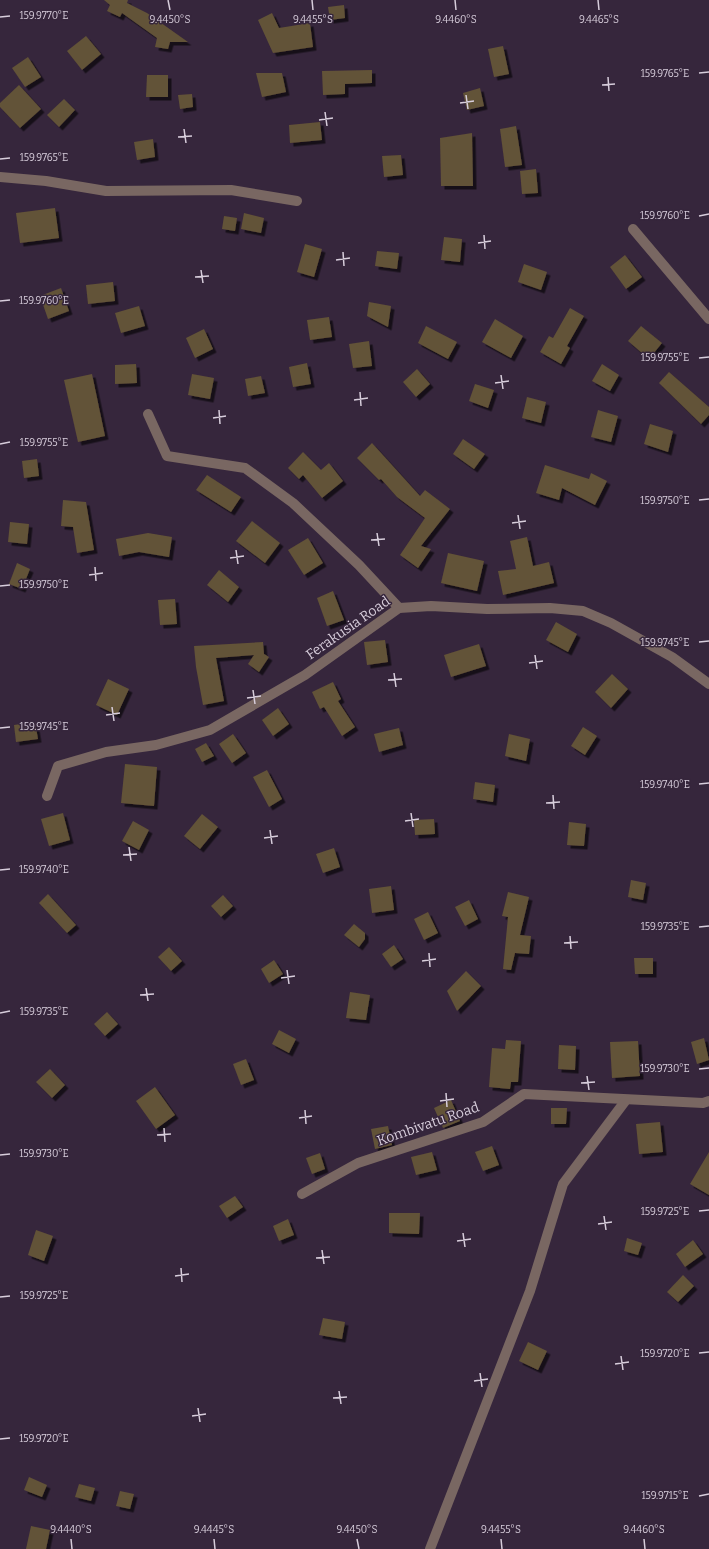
<svg xmlns="http://www.w3.org/2000/svg" width="709" height="1549" font-family="Bitter,serif">
  <style>
    .building { fill: #625237; filter: url(#shadow) }
    .lines { fill: none; stroke-linecap: round; stroke-linejoin: round }
    .minor { stroke: #796762; stroke-width: 10 }
    .ticks { fill: none; stroke: #d7cddb; stroke-width: 1.5 }
    .labels { text-anchor: middle; dominant-baseline: central; stroke-width: 3; stroke-linejoin: round; paint-order: stroke }
    .street-label { font-size: 14px; fill: #d7cddb; stroke: #36263c }
    .ticks-label { font-size: 10px; text-anchor: middle; fill: #d7cddb; stroke: #36263c; stroke-width: 3; stroke-linejoin: round; paint-order: stroke }
  </style>
  <defs>
    <filter id="shadow"><feDropShadow dx="3.5" dy="3.5" stdDeviation="0" flood-color="#0009"/></filter>
  </defs>
  <rect width="100%" height="100%" fill="#36263c"/>
  <g class="building">
    <polygon points="104,0 128,0 127,3 147,13 188,42 170,42 168,49 155,47 157,38 122,13 120,17 107,11 110,5"/>
    <polygon points="344,5 345,18 330,20 328,7"/>
    <polygon points="272,13 279,28 310,23 313,47 273,53 258,20"/>
    <polygon points="86,36 101,54 82,70 67,51"/>
    <polygon points="503,46 509,74 494,77 488,49"/>
    <polygon points="28,57 41,77 25,87 12,68"/>
    <polygon points="372,70 372,83 345,84 345,94 323,95 322,71"/>
    <polygon points="256,73 282,73 286,92 262,97"/>
    <polygon points="147,75 168,75 168,97 146,97"/>
    <polygon points="19,85 41,109 20,128 0,107 0,103"/>
    <polygon points="480,88 484,106 467,110 463,93"/>
    <polygon points="192,94 193,107 180,109 178,95"/>
    <polygon points="64,99 75,110 59,127 47,115"/>
    <polygon points="320,122 322,140 290,143 289,125"/>
    <polygon points="516,126 522,165 505,167 500,129"/>
    <polygon points="472,133 473,186 441,186 440,138"/>
    <polygon points="153,139 155,157 137,160 134,142"/>
    <polygon points="401,155 403,175 384,177 382,156"/>
    <polygon points="536,169 538,193 522,194 520,171"/>
    <polygon points="55,208 59,238 20,243 16,213"/>
    <polygon points="244,213 264,218 261,233 241,229"/>
    <polygon points="224,216 237,218 235,231 222,229"/>
    <polygon points="444,237 462,239 460,262 441,260"/>
    <polygon points="305,244 322,249 314,277 297,272"/>
    <polygon points="377,251 399,253 397,269 375,266"/>
    <polygon points="625,255 642,277 626,289 610,267"/>
    <polygon points="524,264 547,272 541,290 518,282"/>
    <polygon points="113,282 115,301 88,304 86,285"/>
    <polygon points="61,288 69,311 48,319 40,296"/>
    <polygon points="369,302 391,306 388,327 367,316"/>
    <polygon points="139,306 145,326 121,333 115,313"/>
    <polygon points="570,308 584,316 567,346 570,348 561,364 540,352 549,336 553,338"/>
    <polygon points="329,317 332,337 310,340 307,320"/>
    <polygon points="495,319 523,336 511,358 482,342"/>
    <polygon points="426,326 457,342 448,359 418,343"/>
    <polygon points="641,326 662,343 649,359 628,341"/>
    <polygon points="204,329 213,349 195,358 186,338"/>
    <polygon points="369,341 372,366 353,368 349,344"/>
    <polygon points="307,363 311,384 293,387 289,367"/>
    <polygon points="136,364 137,383 115,384 115,365"/>
    <polygon points="602,364 619,375 610,391 592,381"/>
    <polygon points="417,369 430,384 416,397 403,382"/>
    <polygon points="669,372 709,407 709,415 701,424 659,383"/>
    <polygon points="92,374 105,436 78,442 64,380"/>
    <polygon points="192,374 214,378 210,399 188,395"/>
    <polygon points="261,376 265,393 248,396 245,379"/>
    <polygon points="475,384 494,390 488,408 469,401"/>
    <polygon points="527,397 546,402 541,423 522,418"/>
    <polygon points="598,410 618,416 611,442 591,437"/>
    <polygon points="650,424 673,431 668,452 644,444"/>
    <polygon points="463,439 485,454 474,469 453,454"/>
    <polygon points="372,443 420,496 425,490 450,509 421,546 431,549 418,568 400,555 425,518 397,497 381,479 379,480 357,458"/>
    <polygon points="303,452 321,470 329,463 343,481 322,498 303,475 299,479 288,468"/>
    <polygon points="37,459 39,476 24,478 22,461"/>
    <polygon points="545,465 589,479 591,473 607,481 595,505 562,488 559,500 536,493"/>
    <polygon points="207,475 241,497 231,512 196,490"/>
    <polygon points="63,500 86,502 94,550 77,553 73,527 61,526"/>
    <polygon points="252,521 280,543 265,563 236,541"/>
    <polygon points="10,522 29,524 27,544 8,542"/>
    <polygon points="148,533 172,537 169,557 139,552 119,556 116,539"/>
    <polygon points="527,537 533,566 549,562 554,583 503,595 498,571 516,569 510,541"/>
    <polygon points="308,538 323,563 304,575 288,550"/>
    <polygon points="448,553 484,561 477,591 441,583"/>
    <polygon points="17,563 30,569 22,589 9,584"/>
    <polygon points="219,570 239,587 228,602 207,585"/>
    <polygon points="333,591 344,620 327,626 317,598"/>
    <polygon points="175,599 177,624 160,625 158,600"/>
    <polygon points="556,622 577,634 568,652 546,640"/>
    <polygon points="385,640 388,662 367,665 364,642"/>
    <polygon points="263,642 264,654 269,657 259,672 248,664 254,655 216,658 224,701 203,705 196,667 194,646"/>
    <polygon points="479,644 486,666 451,677 444,655"/>
    <polygon points="612,674 628,689 611,708 595,692"/>
    <polygon points="108,679 129,689 117,715 96,705"/>
    <polygon points="333,682 341,699 338,701 355,727 342,736 324,707 320,709 312,692"/>
    <polygon points="278,708 289,724 273,736 262,720"/>
    <polygon points="35,722 38,739 16,742 14,725"/>
    <polygon points="583,727 597,736 585,755 571,746"/>
    <polygon points="399,728 403,745 379,752 374,734"/>
    <polygon points="233,734 246,753 232,763 219,744"/>
    <polygon points="509,734 530,739 526,761 505,756"/>
    <polygon points="206,743 214,756 202,762 195,749"/>
    <polygon points="125,764 157,767 154,806 121,803"/>
    <polygon points="267,770 282,799 269,807 253,777"/>
    <polygon points="475,782 495,785 493,802 473,799"/>
    <polygon points="63,813 70,840 49,846 41,819"/>
    <polygon points="202,814 218,827 200,849 184,836"/>
    <polygon points="434,819 435,834 415,835 414,820"/>
    <polygon points="133,821 149,830 139,850 122,841"/>
    <polygon points="569,822 586,824 584,846 567,845"/>
    <polygon points="334,848 340,867 323,873 316,854"/>
    <polygon points="631,880 646,883 643,900 628,897"/>
    <polygon points="391,886 394,910 372,913 369,889"/>
    <polygon points="508,892 529,897 520,935 531,936 529,954 515,953 511,970 503,969 508,917 502,916"/>
    <polygon points="48,894 76,925 67,933 39,903"/>
    <polygon points="223,895 233,906 221,917 211,906"/>
    <polygon points="469,900 478,919 465,926 455,907"/>
    <polygon points="428,912 438,933 424,940 414,919"/>
    <polygon points="354,924 365,933 365,939 359,947 344,935"/>
    <polygon points="394,945 403,959 391,967 382,954"/>
    <polygon points="169,947 182,961 171,971 158,957"/>
    <polygon points="634,958 653,958 653,974 635,974"/>
    <polygon points="274,960 283,974 269,983 261,969"/>
    <polygon points="466,971 481,986 457,1011 447,991"/>
    <polygon points="350,992 370,995 366,1020 346,1018"/>
    <polygon points="107,1012 118,1024 105,1036 94,1024"/>
    <polygon points="279,1030 296,1039 289,1053 272,1044"/>
    <polygon points="704,1038 709,1060 697,1064 691,1042"/>
    <polygon points="506,1040 521,1041 518,1082 511,1082 510,1089 489,1087 492,1048 505,1049"/>
    <polygon points="638,1041 640,1076 612,1078 610,1042"/>
    <polygon points="559,1045 576,1046 575,1070 558,1069"/>
    <polygon points="246,1059 254,1080 241,1085 233,1064"/>
    <polygon points="50,1069 65,1085 52,1098 36,1082"/>
    <polygon points="155,1087 175,1115 156,1129 136,1101"/>
    <polygon points="451,1100 460,1121 443,1128 434,1108"/>
    <polygon points="551,1108 567,1108 566,1124 551,1124"/>
    <polygon points="660,1122 663,1152 639,1154 636,1124"/>
    <polygon points="388,1126 392,1145 375,1149 371,1129"/>
    <polygon points="492,1146 499,1165 483,1171 475,1152"/>
    <polygon points="432,1152 437,1170 416,1175 411,1157"/>
    <polygon points="709,1152 709,1195 690,1184"/>
    <polygon points="320,1153 325,1169 312,1174 306,1158"/>
    <polygon points="235,1196 243,1207 227,1218 219,1206"/>
    <polygon points="389,1213 420,1213 419,1234 389,1233"/>
    <polygon points="288,1219 294,1235 279,1241 273,1226"/>
    <polygon points="36,1230 53,1236 44,1261 28,1255"/>
    <polygon points="627,1238 642,1243 638,1255 624,1251"/>
    <polygon points="693,1240 703,1254 685,1267 676,1254"/>
    <polygon points="683,1275 694,1286 678,1302 667,1292"/>
    <polygon points="323,1318 345,1322 342,1339 319,1335"/>
    <polygon points="528,1342 547,1351 538,1370 519,1361"/>
    <polygon points="29,1477 47,1485 42,1497 24,1490"/>
    <polygon points="79,1484 95,1488 91,1501 75,1497"/>
    <polygon points="120,1491 134,1494 130,1509 116,1506"/>
    <polygon points="31,1526 50,1530 46,1549 26,1549"/>
  </g>
  <g class="lines">
    <g class="minor">
      <polyline points="0,177 46,181 106,191 231,190 297,201"/>
      <polyline points="633,229 709,319"/>
      <polyline points="148,414 167,456 245,468 293,503 359,565 399,608"/>
      <polyline points="47,796 58,766 106,752 156,745 210,730 305,675 399,608 431,606 487,609 550,608 583,611 611,623 672,657 709,684"/>
      <polyline points="302,1194 358,1163 483,1122 524,1094 703,1103 709,1101"/>
      <polyline points="430,1549 530,1291 563,1184 626,1100"/>
    </g>
  </g>
  <path class="ticks" d="M168 0 170 10M312 0 313 10M455 0 456 10M598 0 599 10M0 17 10 16M699 73 709 72M608 77 609 91M602 85 615 84M466 95 468 109M460 103 474 101M325 112 327 126M319 120 333 118M184 129 186 143M178 137 192 136M0 159 10 158M699 216 709 214M484 235 485 249M478 243 491 241M343 252 344 266M336 260 350 258M201 270 203 283M195 277 209 276M0 301 10 300M699 358 709 357M501 375 503 389M495 383 509 381M360 392 361 406M354 400 368 398M219 410 220 424M213 418 226 416M0 444 10 442M699 500 709 499M518 515 520 529M512 523 526 521M377 533 379 546M371 540 385 539M236 550 238 564M230 558 244 556M95 567 96 581M89 575 103 573M0 586 10 585M699 642 709 641M535 655 537 669M529 663 543 661M394 673 396 687M388 680 402 679M253 690 255 704M247 698 261 696M112 707 114 721M106 715 120 713M0 728 10 727M699 784 709 783M553 795 554 809M546 803 560 802M411 813 413 827M405 821 419 819M270 830 272 844M264 838 278 836M129 847 131 861M123 855 137 854M0 870 10 869M699 927 709 926M570 936 571 949M564 943 578 942M429 953 430 967M422 961 436 959M287 970 289 984M281 978 295 976M146 988 148 1001M140 995 154 994M0 1013 10 1011M699 1069 709 1068M587 1076 589 1090M581 1083 595 1082M446 1093 447 1107M440 1101 454 1099M305 1110 306 1124M299 1118 312 1116M164 1128 165 1142M157 1135 171 1134M0 1155 10 1154M699 1211 709 1210M604 1216 606 1230M598 1224 612 1222M463 1233 465 1247M457 1241 471 1239M322 1250 324 1264M316 1258 330 1257M181 1268 182 1282M175 1276 189 1274M0 1297 10 1296M699 1353 709 1352M621 1356 623 1370M615 1364 629 1362M480 1373 482 1387M474 1381 488 1379M339 1391 341 1404M333 1398 347 1397M198 1408 200 1422M192 1416 206 1414M0 1439 10 1438M699 1496 709 1494M71 1539 72 1549M214 1539 215 1549M357 1539 359 1549M501 1539 502 1549M644 1539 645 1549"/>
  <g class="labels">
    <g class="street-label">
      <text transform="translate(348 628) rotate(-35)">Ferakusia Road</text>
      <text transform="translate(428 1124) rotate(-19)">Kombivatu Road</text>
    </g>
  </g>
  <g class="ticks-label">
    <text x="44" y="19">159.9770°E</text>
    <text x="170" y="23">9.4450°S</text>
    <text x="313" y="23">9.4455°S</text>
    <text x="456" y="23">9.4460°S</text>
    <text x="599" y="23">9.4465°S</text>
    <text x="665" y="77">159.9765°E</text>
    <text x="44" y="161">159.9765°E</text>
    <text x="665" y="219">159.9760°E</text>
    <text x="44" y="304">159.9760°E</text>
    <text x="665" y="361">159.9755°E</text>
    <text x="44" y="446">159.9755°E</text>
    <text x="665" y="504">159.9750°E</text>
    <text x="44" y="588">159.9750°E</text>
    <text x="665" y="646">159.9745°E</text>
    <text x="44" y="730">159.9745°E</text>
    <text x="665" y="788">159.9740°E</text>
    <text x="44" y="873">159.9740°E</text>
    <text x="665" y="930">159.9735°E</text>
    <text x="44" y="1015">159.9735°E</text>
    <text x="665" y="1072">159.9730°E</text>
    <text x="44" y="1157">159.9730°E</text>
    <text x="665" y="1215">159.9725°E</text>
    <text x="44" y="1299">159.9725°E</text>
    <text x="665" y="1357">159.9720°E</text>
    <text x="44" y="1442">159.9720°E</text>
    <text x="665" y="1499">159.9715°E</text>
    <text x="71" y="1533">9.4440°S</text>
    <text x="214" y="1533">9.4445°S</text>
    <text x="357" y="1533">9.4450°S</text>
    <text x="501" y="1533">9.4455°S</text>
    <text x="644" y="1533">9.4460°S</text>
  </g>
</svg>
